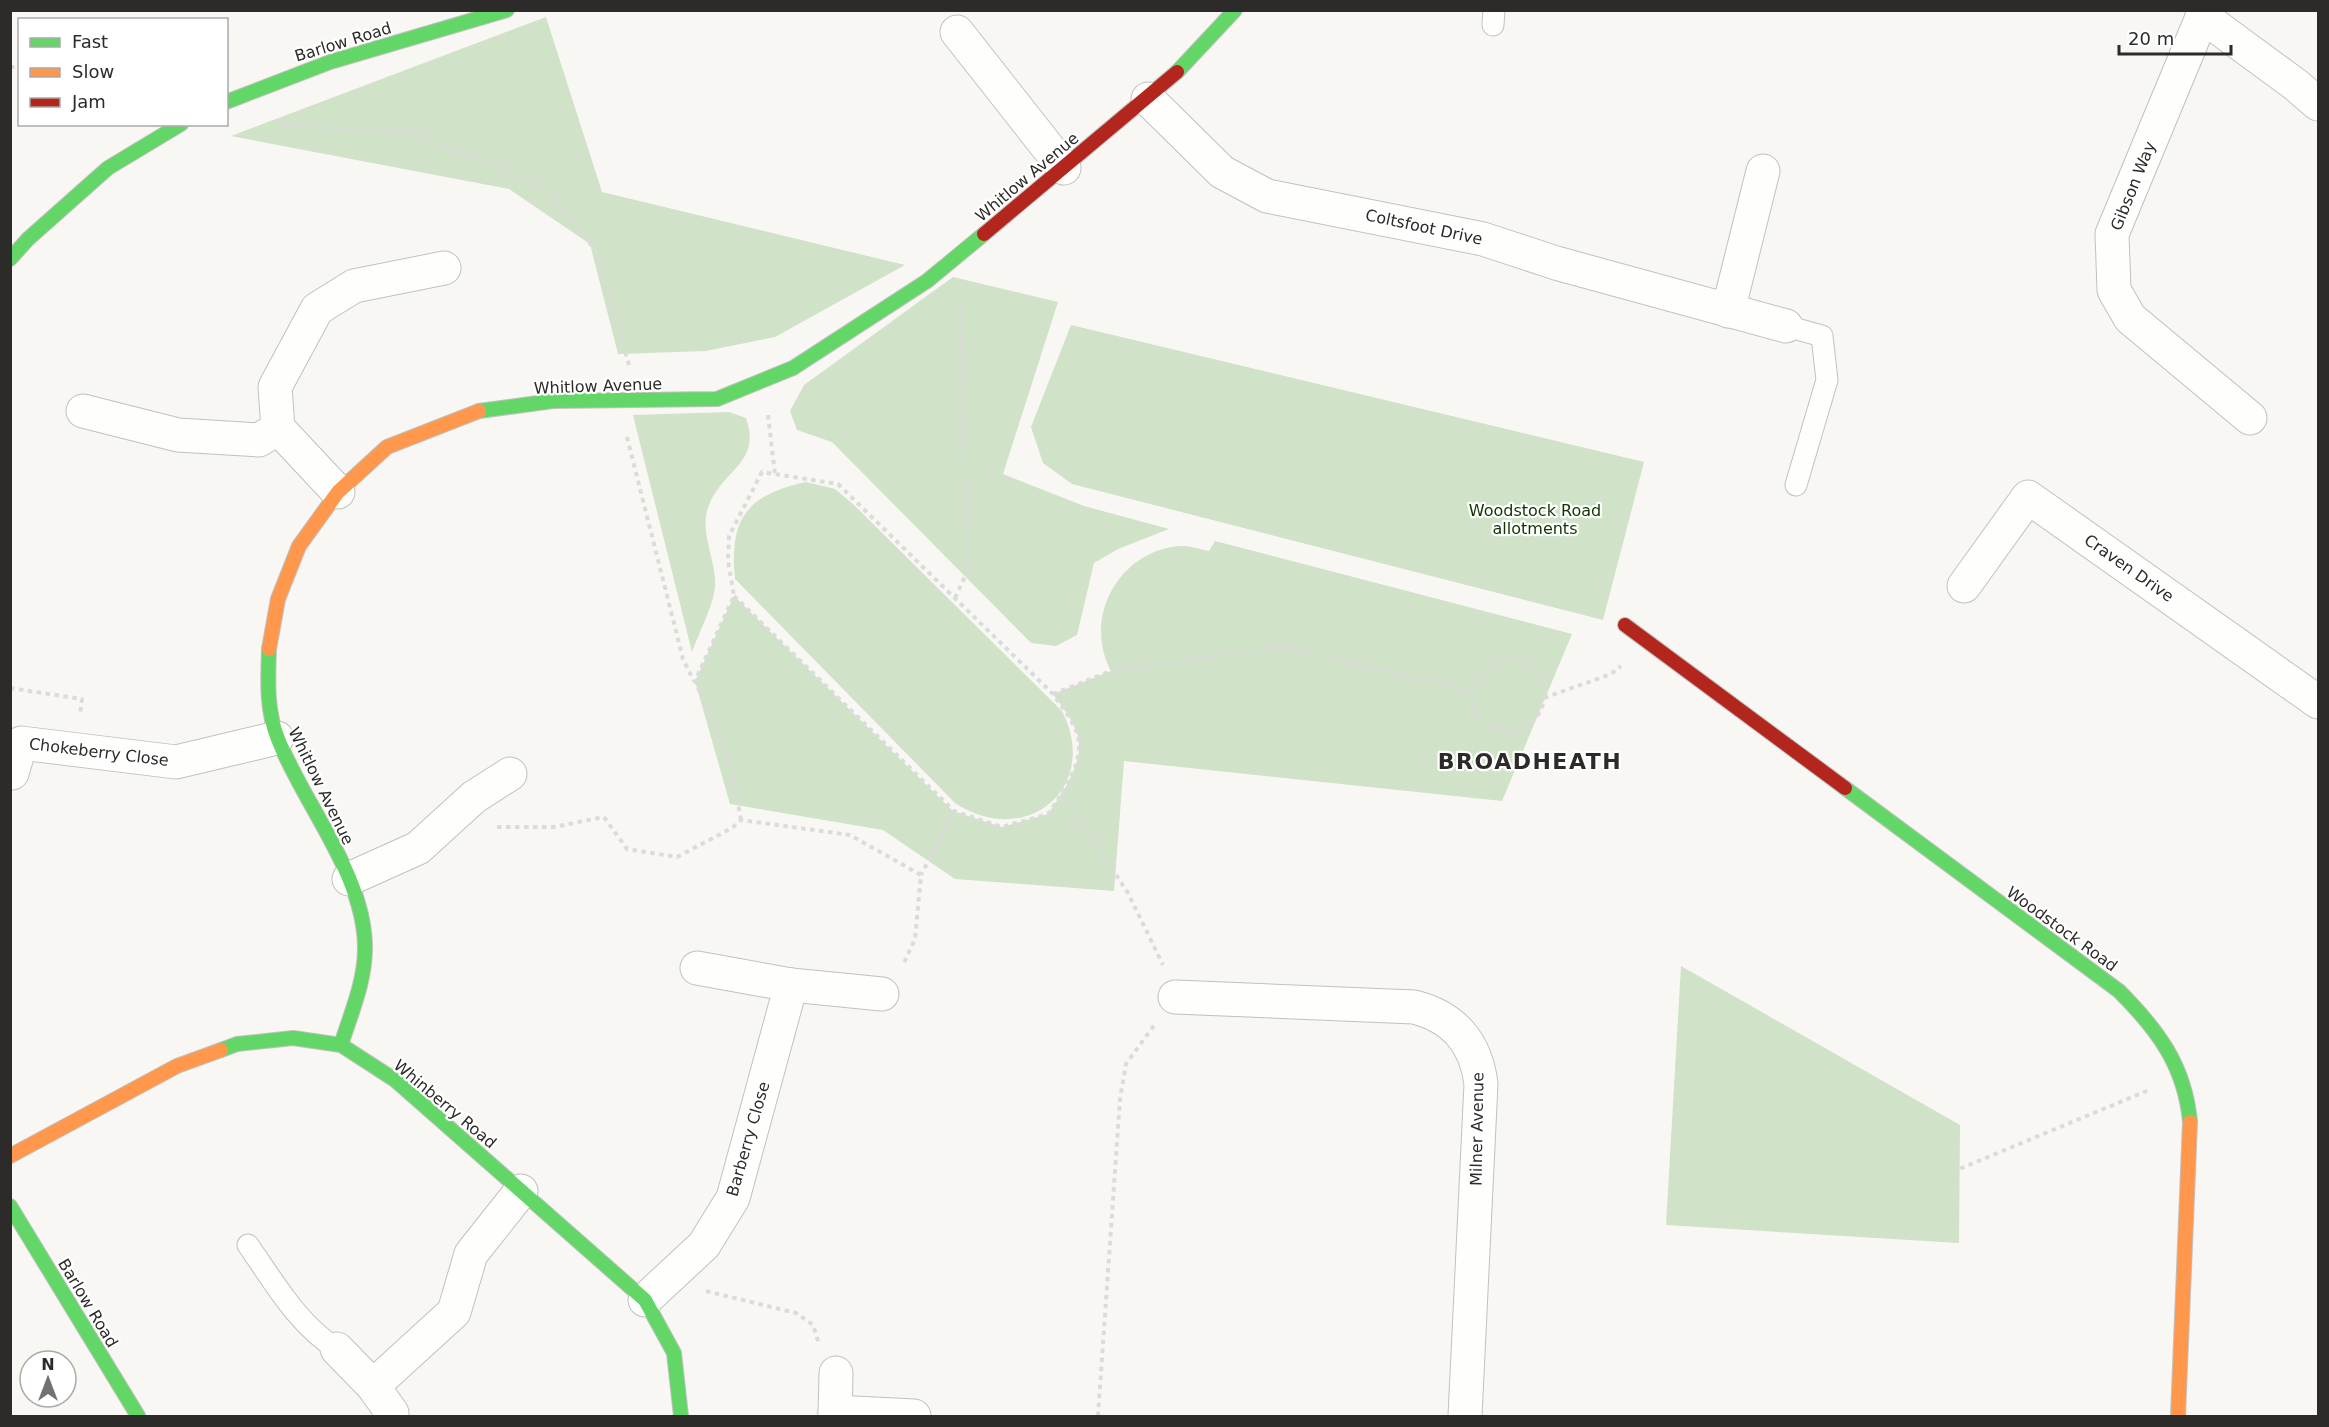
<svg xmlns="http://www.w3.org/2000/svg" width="2329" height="1427" font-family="'DejaVu Sans',sans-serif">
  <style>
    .green { fill: #d0e2c7 }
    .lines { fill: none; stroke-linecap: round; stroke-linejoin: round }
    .lane-casing { stroke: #c1c1be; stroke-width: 23 }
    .street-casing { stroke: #c1c1be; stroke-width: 35 }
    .fast-casing { stroke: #c1c1be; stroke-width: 16 }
    .slow-casing { stroke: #c1c1be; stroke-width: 16 }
    .jam-casing { stroke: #c1c1be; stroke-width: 16 }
    .path { stroke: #dbdbda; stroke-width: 4; stroke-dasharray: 4.5 4.5; stroke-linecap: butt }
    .lane { stroke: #fefefd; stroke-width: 21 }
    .street { stroke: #fefefd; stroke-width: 33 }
    .fast { stroke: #63d668; stroke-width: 14 }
    .slow { stroke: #ff974d; stroke-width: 14 }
    .jam { stroke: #b3261e; stroke-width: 14 }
    .labels { text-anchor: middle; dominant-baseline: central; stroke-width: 4.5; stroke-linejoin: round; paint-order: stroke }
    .street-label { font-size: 16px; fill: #2c2b29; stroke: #fff }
    .park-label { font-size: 16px; fill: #103400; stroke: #fff }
    .district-label { font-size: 22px; font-weight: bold; letter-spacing: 1.5px; fill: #2c2b29; stroke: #fff }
  </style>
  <rect width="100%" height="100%" fill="#f9f7f4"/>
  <g class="green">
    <polygon points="546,17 602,192 905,265 775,337 706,351 618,354 590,244 509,189 231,136"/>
    <polygon points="953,277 1058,302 1003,474 1084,506 1169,529 1118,549 1094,563 1077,635 1056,646 1031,643 832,442 797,430 790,411 804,385"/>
    <polygon points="1071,325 1644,462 1603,620 1072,484 1043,463 1031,427"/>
    <path d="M729 412 746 418C762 463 722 470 709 505 698 532 717 560 715 587 713 606 699 633 692 652L633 415Z"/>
    <path d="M806 482 835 489 853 504 1062 711C1101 787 1027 850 955 803L735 579C729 518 747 495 806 482Z"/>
    <path d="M1215 541 1572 634 1502 801 1124 761 1114 891 955 879 883 830 730 804 695 681 734 596 953 811 1002 827 1048 814C1064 790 1090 756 1074 726 1069 715 1060 704 1053 694L1111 671C1082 617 1120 549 1182 546 1190 546 1200 549 1209 551Z"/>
    <polygon points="1681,966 1960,1125 1959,1243 1666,1225"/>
  </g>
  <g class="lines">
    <defs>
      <g id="lane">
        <polyline points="1493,25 1494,10"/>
        <polyline points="1786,326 1822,336 1827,380 1796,485"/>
        <path d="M248 1245C274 1282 298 1325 337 1349"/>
      </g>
      <g id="street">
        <polyline points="2205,10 2112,234 2114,290 2130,318 2250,418"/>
        <polyline points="2202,16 2296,85 2318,104"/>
        <polyline points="957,32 1064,168"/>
        <polyline points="1148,99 1222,172 1267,196 1483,239 1556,263 1786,326"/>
        <polyline points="1728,311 1763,171"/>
        <polyline points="83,411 178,435 259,440 278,428"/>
        <polyline points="338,492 278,428 275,387 317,309 354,286 444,268"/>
        <polyline points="1964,586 2028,497 2318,702"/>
        <polyline points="12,773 21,743 176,762 277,738"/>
        <polyline points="349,879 418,848 474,797 510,774"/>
        <polyline points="697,968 791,985 882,994"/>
        <path d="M1175 997 1414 1007C1454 1017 1476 1043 1481 1084L1465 1416"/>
        <polyline points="645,1300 704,1245 733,1198 791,985"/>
        <polyline points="337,1349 373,1386 392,1413"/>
        <polyline points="373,1386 454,1312 471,1254 521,1191"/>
        <polyline points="835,1412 914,1416"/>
        <polyline points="835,1416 836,1373"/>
      </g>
      <g id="fast">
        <polyline points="1177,72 1235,10"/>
        <polyline points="226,102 330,62 507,10"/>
        <polyline points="10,259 28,239 108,168 181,124"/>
        <polyline points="479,411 553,401 717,399 793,368 927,281 984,234"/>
        <path d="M269 649C268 679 266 710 278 739 304 805 365 875 365 948 365 982 351 1013 341 1045"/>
        <path d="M1845 788 2119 991C2158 1030 2185 1066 2190 1122"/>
        <polyline points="221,1050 237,1044 293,1038 341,1045 395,1080 645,1300 674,1353 681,1416"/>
        <polyline points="10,1206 138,1416"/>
      </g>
      <g id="slow">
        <polyline points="269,649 278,599 299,546 338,492 387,447 479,411"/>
        <polyline points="10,1156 177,1066 221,1050"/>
        <polyline points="2178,1416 2190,1122"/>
      </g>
      <g id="jam">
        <polyline points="984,234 1177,72"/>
        <polyline points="1625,625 1845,788"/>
      </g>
    </defs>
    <use href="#lane" class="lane-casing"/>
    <use href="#street" class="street-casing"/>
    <use href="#fast" class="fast-casing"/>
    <use href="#slow" class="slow-casing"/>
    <use href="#jam" class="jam-casing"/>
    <g class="path">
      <polyline points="10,67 20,67"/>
      <polyline points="278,119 283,125 410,132 494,164 552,193 598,254 629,365"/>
      <polyline points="768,415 775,474"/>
      <polyline points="627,437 683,659 694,681"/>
      <polyline points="734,596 954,811"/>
      <polyline points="955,598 967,572 961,301"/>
      <circle cx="1508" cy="695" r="36"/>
      <polyline points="10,688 82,699 80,715"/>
      <polyline points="1053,694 1111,671 1285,647 1472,691"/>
      <polyline points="1544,698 1611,674 1621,666"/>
      <polyline points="1062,792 1128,893 1163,965"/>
      <path d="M741 820 732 770 695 681 734 596 728 561 729 536 762 472 838 484 1053 694C1060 704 1069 715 1074 726 1090 756 1064 790 1048 814L1002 827 954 811 921 875"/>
      <polyline points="497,827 554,827 604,817 627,849 677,857 732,828 741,820 850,835 921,875 915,939 903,965"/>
      <polyline points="1952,1172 2149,1090"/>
      <polyline points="706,1291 796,1313 813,1325 819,1344"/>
      <polyline points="1098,1416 1120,1099 1126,1064 1155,1024"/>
    </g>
    <use href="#lane" class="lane"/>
    <use href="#street" class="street"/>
    <use href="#fast" class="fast"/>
    <use href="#slow" class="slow"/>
    <use href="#jam" class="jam"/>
  </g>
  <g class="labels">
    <g class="street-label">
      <text transform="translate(343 42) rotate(-17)">Barlow Road</text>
      <text transform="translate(1027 177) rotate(-40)">Whitlow Avenue</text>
      <text transform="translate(2133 186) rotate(-68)">Gibson Way</text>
      <text transform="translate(1424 227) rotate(12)">Coltsfoot Drive</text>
      <text transform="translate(598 386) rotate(-2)">Whitlow Avenue</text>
      <text transform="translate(2129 568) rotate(35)">Craven Drive</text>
      <text transform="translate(99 752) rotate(7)">Chokeberry Close</text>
      <text transform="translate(321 786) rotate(64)">Whitlow Avenue</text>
      <text transform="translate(2062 929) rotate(36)">Woodstock Road</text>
      <text transform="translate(445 1104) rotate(40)">Whinberry Road</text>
      <text transform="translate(1477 1129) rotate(-89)">Milner Avenue</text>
      <text transform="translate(748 1139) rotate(-74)">Barberry Close</text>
      <text transform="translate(88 1303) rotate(59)">Barlow Road</text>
    </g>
    <g class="park-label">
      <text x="1535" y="510">Woodstock Road<tspan x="1535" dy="18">allotments</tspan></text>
    </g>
    <g class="district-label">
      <text x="1530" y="761">BROADHEATH</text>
    </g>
  </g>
  <rect width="2329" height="1427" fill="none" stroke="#2c2b29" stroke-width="24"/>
  <rect x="18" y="18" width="210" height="108" fill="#ffffff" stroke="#abaaa9" stroke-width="1.5"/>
  <rect x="30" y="38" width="30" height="9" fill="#63d668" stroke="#abaaa9" stroke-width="1.5"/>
  <text x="72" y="48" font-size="18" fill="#2c2b29">Fast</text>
  <rect x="30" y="68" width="30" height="9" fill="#ff974d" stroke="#abaaa9" stroke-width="1.5"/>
  <text x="72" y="78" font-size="18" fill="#2c2b29">Slow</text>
  <rect x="30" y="98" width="30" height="9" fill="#b3261e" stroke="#abaaa9" stroke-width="1.5"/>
  <text x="72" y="108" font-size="18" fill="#2c2b29">Jam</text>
  <g transform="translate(48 1379)"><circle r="28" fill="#ffffff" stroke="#abaaa9" stroke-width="1.5"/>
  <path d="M0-4.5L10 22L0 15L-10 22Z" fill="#747270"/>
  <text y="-9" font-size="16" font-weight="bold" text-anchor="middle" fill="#2c2b29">N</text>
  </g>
  <path d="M2119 45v9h112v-9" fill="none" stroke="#2c2b29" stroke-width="3"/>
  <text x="2128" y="45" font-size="18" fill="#2c2b29" stroke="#ffffff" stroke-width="4.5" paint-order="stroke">20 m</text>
</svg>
